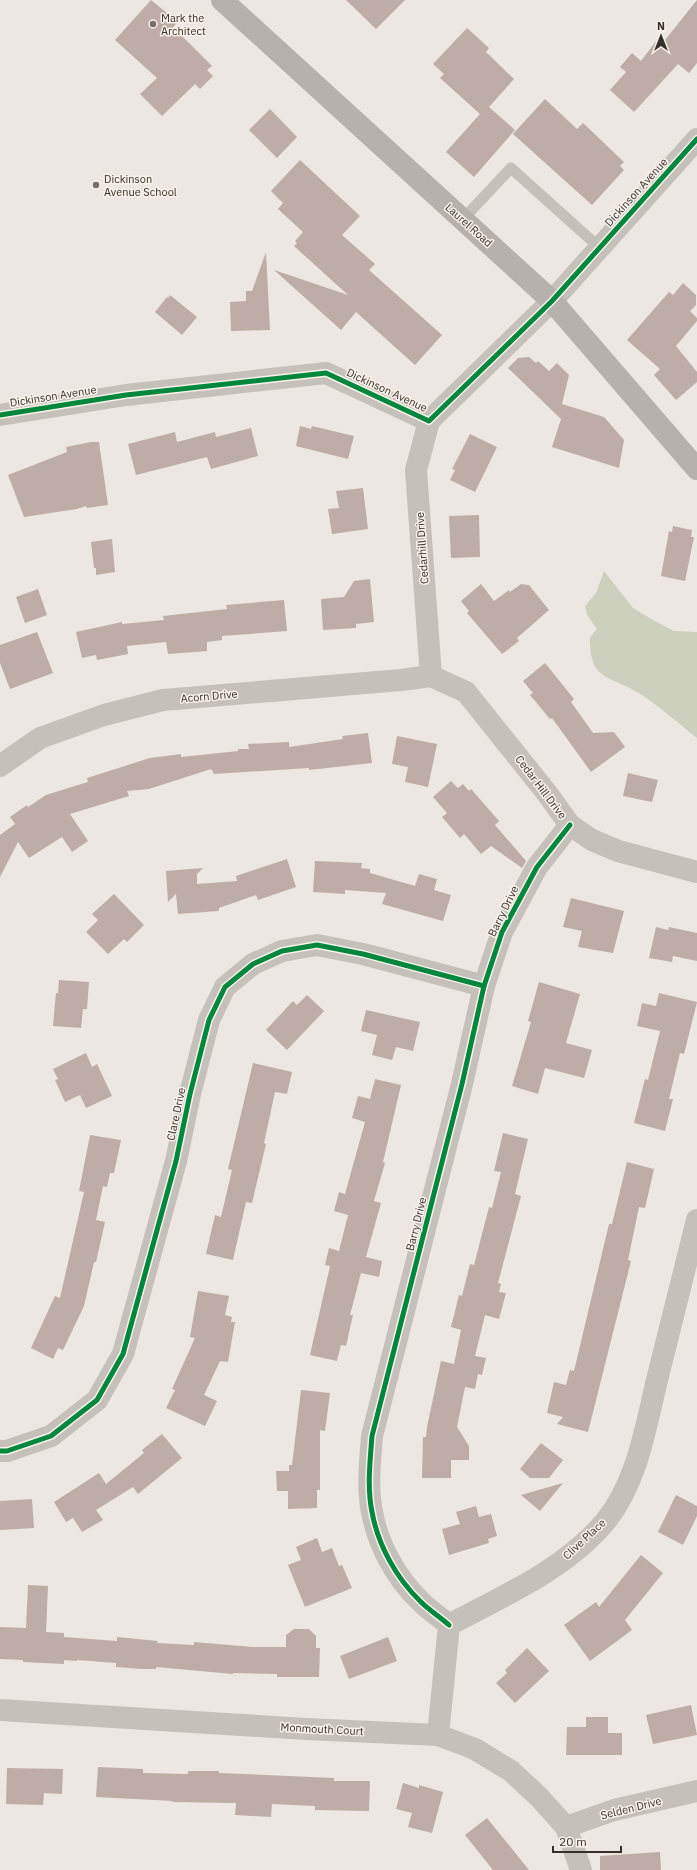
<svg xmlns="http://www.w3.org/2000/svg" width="697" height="1870" font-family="'IBM Plex Sans',sans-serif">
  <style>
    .green { fill: #cdd0bd }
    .building { fill: #beada6 }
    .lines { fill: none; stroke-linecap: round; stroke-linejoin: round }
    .service { stroke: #c6c0bb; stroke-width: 11 }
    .minor { stroke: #c6c0bb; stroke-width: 22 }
    .secondary { stroke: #b6b1ac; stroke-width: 22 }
    .cycleway-casing { stroke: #f8f2ea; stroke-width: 8 }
    .cycleway { stroke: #00873e; stroke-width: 5 }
    .poi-dot { fill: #766f6a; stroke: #f8f2ea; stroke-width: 1.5 }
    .labels { text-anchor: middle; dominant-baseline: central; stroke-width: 3; stroke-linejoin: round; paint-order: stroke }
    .poi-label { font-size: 11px; fill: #362e2a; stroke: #f8f2ea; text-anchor: start }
    .street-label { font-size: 11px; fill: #362e2a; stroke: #f8f2ea }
  </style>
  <rect width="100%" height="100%" fill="#ece7e2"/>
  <path class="green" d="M604 571 633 608 653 620 674 631 697 632V738C678 723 659 706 639 693 609 675 589 681 590 637L597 629 587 615 585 606 596 593Z"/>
  <g class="building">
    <polygon points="151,0 178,22 173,27 212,66 207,70 213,76 200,89 195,84 162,116 140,94 157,78 115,40"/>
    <polygon points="346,0 405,0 376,29"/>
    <polygon points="697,0 697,63 689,73 678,64 634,112 610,90 626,72 620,67 632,53 641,61 660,36 665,40"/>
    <polygon points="467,28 489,48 486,52 514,79 489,107 515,130 474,177 446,152 480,114 440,78 444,74 433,64"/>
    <polygon points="545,99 577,129 583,123 624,162 620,166 624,170 592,205 513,134"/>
    <polygon points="270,109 297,137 277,158 249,130"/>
    <polygon points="300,160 360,216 342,235 375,264 369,270 442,335 415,365 356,312 341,330 274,270 348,295 294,246 297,243 295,241 303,232 278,209 283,203 271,191"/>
    <polygon points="266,252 270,330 231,331 230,302 246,301 246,291 252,291"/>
    <polygon points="683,283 696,295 696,305 690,311 697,318 697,321 676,346 697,372 697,382 676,400 654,375 660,369 627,340 669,292 673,295"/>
    <polygon points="170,295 197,317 182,335 155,312 167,297 168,298"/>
    <polygon points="529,357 536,363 538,361 549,371 557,363 569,375 562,404 604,417 624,440 619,468 552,447 561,419 508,368 518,358"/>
    <polygon points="300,426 311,429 312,426 354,436 348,459 296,446"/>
    <polygon points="251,428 258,456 211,469 207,457 136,475 128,444 175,432 177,442 215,432 216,437"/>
    <polygon points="470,434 497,447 475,492 450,480 455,470 452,469"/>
    <polygon points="91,442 99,442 108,505 87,508 86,506 77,509 24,517 8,475 67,452 66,447"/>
    <polygon points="363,488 368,529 332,534 328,509 339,508 336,491"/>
    <polygon points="479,515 480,557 451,558 449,516"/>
    <polygon points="673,526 692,530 691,537 694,537 685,581 661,576 669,531 672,532"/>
    <polygon points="112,539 115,572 96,575 96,568 94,568 91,542"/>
    <polygon points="370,579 374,622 356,624 356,628 323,630 321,599 344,597 354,581"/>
    <polygon points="481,584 494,601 509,590 510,592 521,584 529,585 549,610 517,638 519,641 502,654 467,613 469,611 461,601"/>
    <polygon points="38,589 47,615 25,623 16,597"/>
    <polygon points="284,600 287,631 222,636 222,640 207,642 207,651 168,654 166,642 127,646 128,654 97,660 96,655 82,658 76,632 122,622 122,624 164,620 163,616 227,609 226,605"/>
    <polygon points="37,632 53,673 10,689 0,663 0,645"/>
    <polygon points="545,663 574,699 571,702 593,733 614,732 625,747 591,772 552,718 550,719 530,695 533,693 523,681"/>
    <polygon points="368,733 372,763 309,770 309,768 214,774 211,769 149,789 127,791 129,796 70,814 88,841 72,852 62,837 29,858 18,842 0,877 0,835 15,824 10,817 27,805 28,807 46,795 88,782 87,778 150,758 181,754 181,757 238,751 238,749 249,749 248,744 289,742 289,747 343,739 342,736"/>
    <polygon points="397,736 437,744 428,787 405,782 408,767 392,764"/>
    <polygon points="628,773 658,780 652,802 623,796"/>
    <polygon points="451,781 458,788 463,784 469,791 471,789 499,821 495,825 526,861 522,868 491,846 481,854 464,834 460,838 442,817 447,813 433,797"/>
    <polygon points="287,859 296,887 258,900 256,895 219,908 219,911 178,914 176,894 168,902 166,871 203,868 197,874 197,884 237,881 236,876"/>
    <polygon points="315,861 362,863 361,868 370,869 370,873 415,886 419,874 437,879 434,890 451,895 443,921 382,904 386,893 345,890 345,894 313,892"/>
    <polygon points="114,894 144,925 127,942 124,939 108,954 86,932 98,920 92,914"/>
    <polygon points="571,898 624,911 613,953 578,947 582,931 563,927"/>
    <polygon points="656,927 668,930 669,927 697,933 697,961 673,956 672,962 649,958"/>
    <polygon points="59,980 89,982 87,1009 83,1009 81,1028 53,1026 56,993 58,993"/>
    <polygon points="539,982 580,994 566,1043 592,1050 584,1078 545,1068 538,1094 512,1086 531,1022 528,1021"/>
    <polygon points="659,993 697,1002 684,1054 680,1053 669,1099 673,1099 665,1131 634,1123 645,1079 648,1080 660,1031 637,1026 642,1003 656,1006"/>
    <polygon points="307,995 324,1011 287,1050 266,1030 293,1001 297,1005"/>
    <polygon points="366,1010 420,1022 413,1051 396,1047 392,1060 372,1055 377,1035 361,1031"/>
    <polygon points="86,1053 92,1067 97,1064 112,1096 86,1108 80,1095 65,1102 55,1080 58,1079 53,1069"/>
    <polygon points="253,1063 292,1072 287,1094 275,1092 264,1143 266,1144 252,1203 246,1202 233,1260 206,1254 215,1215 221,1217 232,1170 228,1169"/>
    <polygon points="375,1079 401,1085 383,1162 385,1163 374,1201 381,1203 366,1257 382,1261 379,1277 361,1273 350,1315 353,1315 346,1346 341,1345 337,1361 310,1355 330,1266 325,1265 329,1248 339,1251 348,1215 334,1211 339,1192 345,1194 365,1122 352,1118 358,1096 370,1099"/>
    <polygon points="503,1133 528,1139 515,1194 521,1196 498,1283 501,1284 499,1292 506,1293 499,1319 485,1315 475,1356 486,1358 482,1375 478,1374 475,1389 465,1387 457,1427 469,1446 469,1460 451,1460 451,1478 422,1478 423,1437 426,1437 427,1427 441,1361 454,1364 461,1330 451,1327 459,1295 462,1296 470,1264 474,1265 489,1207 492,1208 501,1172 494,1171"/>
    <polygon points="90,1135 121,1140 114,1173 110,1173 107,1187 103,1186 96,1220 105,1222 96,1262 94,1262 84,1306 63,1350 58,1348 53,1359 31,1348 55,1296 60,1298 84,1192 79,1191"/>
    <polygon points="627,1162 654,1169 645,1208 639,1207 628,1260 631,1261 588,1432 557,1424 563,1417 547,1413 554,1382 566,1385 570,1370 574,1371 609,1224 612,1224"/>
    <polygon points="198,1291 229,1296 225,1315 232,1317 231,1322 235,1322 228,1362 220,1361 204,1395 217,1401 205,1426 166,1408 175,1390 172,1389 195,1338 190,1337"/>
    <polygon points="301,1390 330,1393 325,1431 320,1430 320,1490 317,1490 317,1508 288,1509 288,1491 277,1491 276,1471 289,1471 289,1465 292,1465"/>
    <polygon points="162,1434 182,1458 138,1494 133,1487 96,1510 103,1520 82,1532 73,1518 66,1522 54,1502 99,1473 106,1484 144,1453 142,1450"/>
    <polygon points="541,1443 563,1460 549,1478 530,1478 520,1469"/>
    <polygon points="563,1483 540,1511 521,1495"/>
    <polygon points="676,1495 697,1506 697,1516 683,1545 658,1532"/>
    <polygon points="32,1499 34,1528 0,1530 0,1501"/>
    <polygon points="476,1506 479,1517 491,1514 497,1536 488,1539 489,1543 449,1555 442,1529 460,1524 456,1512"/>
    <polygon points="317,1538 322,1552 332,1548 339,1566 342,1565 352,1588 305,1607 288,1565 301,1560 296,1547"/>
    <polygon points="641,1555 663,1573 625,1620 632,1630 590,1661 564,1625 596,1602 599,1607"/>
    <polygon points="28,1585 48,1586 46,1632 64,1633 64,1637 117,1641 117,1637 158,1641 157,1643 194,1645 194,1642 253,1647 286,1647 286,1635 294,1629 309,1629 316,1636 316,1648 320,1648 319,1677 277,1677 277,1674 233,1673 233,1674 156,1667 156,1669 141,1669 116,1667 116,1663 77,1660 77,1661 64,1660 64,1664 23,1662 23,1660 0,1659 0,1627 26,1628"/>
    <polygon points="388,1637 397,1661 349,1679 340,1656"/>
    <polygon points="527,1648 549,1671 515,1703 496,1683 507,1673 505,1670"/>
    <polygon points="691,1705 697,1735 653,1744 646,1715"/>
    <polygon points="586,1717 608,1717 608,1733 622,1733 622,1755 566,1755 567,1727 586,1727"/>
    <polygon points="98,1767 143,1769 143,1773 188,1774 188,1771 219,1771 219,1773 334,1778 334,1781 370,1781 369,1811 315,1810 315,1806 272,1804 271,1817 235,1815 236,1803 172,1802 173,1801 96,1797"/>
    <polygon points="7,1768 63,1769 62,1794 44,1793 43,1805 6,1804"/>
    <polygon points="403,1783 419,1788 419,1785 443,1792 432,1833 408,1827 412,1813 396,1809"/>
    <polygon points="487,1818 529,1870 493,1870 465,1835"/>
    <polygon points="660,1852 661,1870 600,1870 600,1856"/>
  </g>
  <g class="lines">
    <polyline class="service" points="463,219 511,168 600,248"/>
    <g class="minor">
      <polyline points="0,415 126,395 326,373 429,421 552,301 697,139"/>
      <polyline points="429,421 416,470 431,676"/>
      <polyline points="431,676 466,692 546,792 570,825 592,840 618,851 697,872"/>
      <polyline points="0,766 40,738 104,715 163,700 401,680 431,676"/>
      <polyline points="0,1451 7,1451 51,1436 97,1400 123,1354 176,1161 190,1094 209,1020 225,987 253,964 282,951 317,945 363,954 484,986"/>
      <path d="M449 1625C440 1617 429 1610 421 1602 396 1578 378 1545 372 1512 367 1488 370 1461 372 1436L462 1084 484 986 502 932 537 867 570 825"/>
      <path d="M449 1625C503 1596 564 1570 605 1522 638 1482 646 1424 658 1376 671 1324 684 1272 697 1220"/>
      <polyline points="0,1710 306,1729 438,1735 475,1749 511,1771 539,1797 566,1827 581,1870"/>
      <polyline points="438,1735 449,1625"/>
      <polyline points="566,1827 614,1810 697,1791"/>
    </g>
    <polyline class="secondary" points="222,0 552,301 697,469"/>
    <defs>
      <g id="cycleway">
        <polyline points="0,415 126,395 326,373 429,421 552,301 697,139"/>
        <polyline points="0,1451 7,1451 51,1436 97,1400 123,1354 176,1161 190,1094 209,1020 225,987 253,964 282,951 317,945 363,954 484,986"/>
        <path d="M449 1625C440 1617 429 1610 421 1602 396 1578 378 1545 372 1512 367 1488 370 1461 372 1436L462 1084 484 986 502 932 537 867 570 825"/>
      </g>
    </defs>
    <use href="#cycleway" class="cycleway-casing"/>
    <use href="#cycleway" class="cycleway"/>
  </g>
  <g class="poi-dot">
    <circle cx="153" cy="24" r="4"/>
    <circle cx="96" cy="185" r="4"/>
  </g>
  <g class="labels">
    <g class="poi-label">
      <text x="161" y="18">Mark the<tspan x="161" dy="13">Architect</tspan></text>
      <text x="104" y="179">Dickinson<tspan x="104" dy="13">Avenue School</tspan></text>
    </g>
    <g class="street-label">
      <text transform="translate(636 192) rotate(-48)">Dickinson Avenue</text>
      <text transform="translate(469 225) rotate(42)">Laurel Road</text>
      <text transform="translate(387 390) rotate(25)">Dickinson Avenue</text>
      <text transform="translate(53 396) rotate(-9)">Dickinson Avenue</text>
      <text transform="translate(422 548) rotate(-94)">Cedarhill Drive</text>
      <text transform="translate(209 696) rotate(-5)">Acorn Drive</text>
      <text transform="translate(541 787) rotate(53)">Cedar Hill Drive</text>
      <text transform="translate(503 911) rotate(-64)">Barry Drive</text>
      <text transform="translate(176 1114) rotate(-78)">Clare Drive</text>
      <text transform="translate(416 1224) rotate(-76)">Barry Drive</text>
      <text transform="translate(584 1539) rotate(-43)">Clive Place</text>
      <text transform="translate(322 1729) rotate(3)">Monmouth Court</text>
      <text transform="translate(631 1808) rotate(-14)">Selden Drive</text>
    </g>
  </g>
  <g transform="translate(661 36)" stroke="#f8f2ea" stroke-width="3" paint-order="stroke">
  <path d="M0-3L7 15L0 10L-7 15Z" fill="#362e2a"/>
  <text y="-6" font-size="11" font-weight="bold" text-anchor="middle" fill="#362e2a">N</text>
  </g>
  <path d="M553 1846v6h68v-6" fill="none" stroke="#362e2a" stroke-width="2"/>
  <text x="559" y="1846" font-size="12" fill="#362e2a" stroke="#f8f2ea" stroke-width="3" paint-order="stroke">20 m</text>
</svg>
